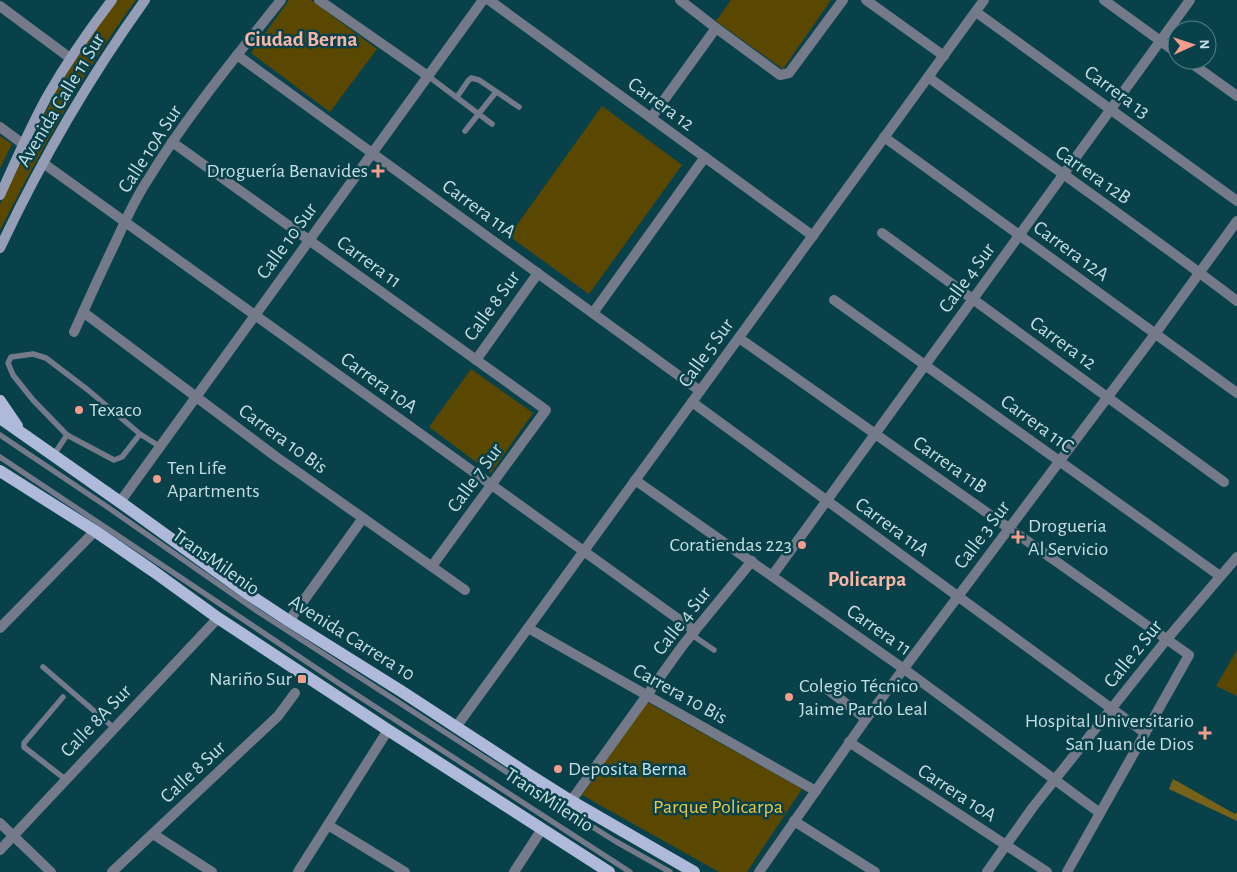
<svg xmlns="http://www.w3.org/2000/svg" width="1237" height="872" font-family="'Alegreya Sans',sans-serif">
  <style>
    .green { fill: #5a4800 }
    .forest { fill: #77621a }
    .lines { fill: none; stroke-linecap: round; stroke-linejoin: round }
    .service { stroke: #757a8a; stroke-width: 5.5 }
    .minor { stroke: #757a8a; stroke-width: 10 }
    .secondary { stroke: #969eb7; stroke-width: 10 }
    .primary { stroke: #afb9da; stroke-width: 12 }
    .poi-dot { fill: #f49d8c; stroke: #08414a; stroke-width: 2 }
    .labels { text-anchor: middle; dominant-baseline: central; stroke-width: 5; stroke-linejoin: round; paint-order: stroke }
    .street-label { font-size: 20px; fill: #c4dee3; stroke: #08414a }
    .poi-label { font-size: 20px; fill: #c4dee3; stroke: #08414a; text-anchor: start }
    .park-label { font-size: 20px; fill: #ebc547; stroke: #08414a }
    .neighbourhood-label { font-size: 21px; font-weight: bold; fill: #f7b5a7; stroke: #08414a }
  </style>
  <rect width="100%" height="100%" fill="#08414a"/>
  <g class="green">
    <path d="M118 0H136C83 72 41 151 0 230V204L57 90 79 54 103 19Z"/>
    <polygon points="289,0 311,0 377,49 330,112 251,53"/>
    <polygon points="731,0 831,0 783,69 716,21"/>
    <polygon points="602,106 682,165 589,294 509,236"/>
    <polygon points="0,136 12,144 0,168"/>
    <polygon points="471,369 533,413 491,473 429,427"/>
    <polygon points="1237,650 1237,696 1216,686"/>
    <polygon points="647,702 802,789 747,872 719,872 582,795"/>
  </g>
  <polygon class="forest" points="1173,779 1235,814 1237,812 1237,821 1169,789"/>
  <g class="lines">
    <g class="service">
      <polyline points="428,76 492,124"/>
      <polyline points="457,97 468,81 471,78 479,80 519,107"/>
      <polyline points="465,131 496,92"/>
      <polyline points="140,434 122,457 114,460 67,435 33,400 13,375 8,363 11,357 33,354 46,358 88,390 140,434 159,446"/>
      <polyline points="0,435 106,506 257,611 561,807 615,841 670,872"/>
      <polyline points="53,456 67,435"/>
      <polyline points="0,457 340,684 630,872"/>
      <polyline points="692,635 714,650"/>
      <polyline points="43,667 114,728"/>
      <polyline points="63,697 24,743 24,747 65,779"/>
    </g>
    <g class="minor">
      <polyline points="319,0 428,76"/>
      <polyline points="489,0 813,236"/>
      <polyline points="680,0 716,28 780,75 789,73 843,0"/>
      <polyline points="866,0 944,56"/>
      <polyline points="1104,0 1177,53"/>
      <polyline points="0,6 70,58"/>
      <polyline points="976,12 1237,201"/>
      <polyline points="237,55 700,391"/>
      <polyline points="1187,60 1237,96"/>
      <path d="M928 77C1031 152 1136 224 1237 301"/>
      <polyline points="651,118 716,28"/>
      <polyline points="0,127 23,144"/>
      <polyline points="884,137 1237,393"/>
      <polyline points="172,142 546,410 432,566"/>
      <polyline points="43,163 695,631"/>
      <polyline points="882,233 1224,482"/>
      <polyline points="834,300 1220,576"/>
      <polyline points="83,312 275,456 465,590"/>
      <polyline points="593,313 705,157"/>
      <path d="M74 332C88 301 102 270 117 239 126 219 135 199 147 181 186 117 234 59 281 0"/>
      <polyline points="739,338 1189,655 1067,872"/>
      <polyline points="476,360 538,273"/>
      <polyline points="692,402 1145,733"/>
      <polyline points="635,480 904,669 1100,813"/>
      <polyline points="120,502 483,0"/>
      <polyline points="772,576 1190,0"/>
      <polyline points="289,621 363,518"/>
      <polyline points="0,628 95,531"/>
      <polyline points="528,628 816,791"/>
      <polyline points="827,689 866,719"/>
      <polyline points="456,727 984,0"/>
      <polyline points="849,742 1047,872"/>
      <polyline points="571,801 683,645 752,561"/>
      <polyline points="794,821 875,872"/>
      <polyline points="0,823 51,872"/>
      <polyline points="328,825 405,872"/>
      <polyline points="153,834 212,872"/>
      <polyline points="0,850 218,618"/>
      <polyline points="112,872 278,716 295,693"/>
      <polyline points="298,872 388,730"/>
      <polyline points="514,872 542,829"/>
      <polyline points="759,872 866,719 1155,334 1237,221"/>
      <polyline points="987,872 1033,807 1167,639 1237,557"/>
    </g>
    <g class="secondary">
      <path d="M0 195C16 161 30 127 48 95 67 62 89 30 112 0"/>
      <path d="M0 248C41 161 89 78 145 0"/>
    </g>
    <g class="primary">
      <polyline points="0,401 17,426"/>
      <polyline points="0,418 120,502 245,592 289,621 401,691 528,774 571,801 694,872"/>
      <polyline points="0,471 95,531 153,571 218,618 388,730 609,872"/>
    </g>
  </g>
  <g class="poi-dot">
    <path d="M375.5 163.5h5v5h5v5h-5v5h-5v-5h-5v-5h5z"/>
    <circle cx="79" cy="410" r="5"/>
    <circle cx="157" cy="479" r="5"/>
    <path d="M1015.5 529.5h5v5h5v5h-5v5h-5v-5h-5v-5h5z"/>
    <circle cx="802" cy="545" r="5"/>
    <rect x="297" y="674" width="10" height="10" rx="2.5"/>
    <circle cx="789" cy="697" r="5"/>
    <path d="M1202.5 725.5h5v5h5v5h-5v5h-5v-5h-5v-5h5z"/>
    <circle cx="558" cy="769" r="5"/>
  </g>
  <g class="labels">
    <g class="street-label">
      <text transform="translate(1117 92) rotate(36)">Carrera 13</text>
      <text transform="translate(61 100) rotate(-59)">Avenida Calle 11 Sur</text>
      <text transform="translate(661 104) rotate(36)">Carrera 12</text>
      <text transform="translate(150 149) rotate(-57)">Calle 10A Sur</text>
      <text transform="translate(1093 175) rotate(35)">Carrera 12B</text>
      <text transform="translate(479 209) rotate(36)">Carrera 11A</text>
      <text transform="translate(287 241) rotate(-54)">Calle 10 Sur</text>
      <text transform="translate(1071 251) rotate(36)">Carrera 12A</text>
      <text transform="translate(369 262) rotate(36)">Carrera 11</text>
      <text transform="translate(967 278) rotate(-54)">Calle 4 Sur</text>
      <text transform="translate(492 306) rotate(-54)">Calle 8 Sur</text>
      <text transform="translate(1063 343) rotate(36)">Carrera 12</text>
      <text transform="translate(706 353) rotate(-54)">Calle 5 Sur</text>
      <text transform="translate(379 383) rotate(36)">Carrera 10A</text>
      <text transform="translate(1037 424) rotate(36)">Carrera 11C</text>
      <text transform="translate(283 439) rotate(36)">Carrera 10 Bis</text>
      <text transform="translate(950 465) rotate(35)">Carrera 11B</text>
      <text transform="translate(475 478) rotate(-54)">Calle 7 Sur</text>
      <text transform="translate(892 527) rotate(36)">Carrera 11A</text>
      <text transform="translate(982 535) rotate(-53)">Calle 3 Sur</text>
      <text transform="translate(216 562) rotate(35)">TransMilenio</text>
      <text transform="translate(682 621) rotate(-52)">Calle 4 Sur</text>
      <text transform="translate(879 630) rotate(35)">Carrera 11</text>
      <text transform="translate(352 638) rotate(32)">Avenida Carrera 10</text>
      <text transform="translate(1133 654) rotate(-51)">Calle 2 Sur</text>
      <text transform="translate(680 694) rotate(29)">Carrera 10 Bis</text>
      <text transform="translate(96 721) rotate(-46)">Calle 8A Sur</text>
      <text transform="translate(193 772) rotate(-43)">Calle 8 Sur</text>
      <text transform="translate(957 793) rotate(33)">Carrera 10A</text>
      <text transform="translate(549 800) rotate(33)">TransMilenio</text>
    </g>
    <g class="poi-label">
      <text x="368" y="171" text-anchor="end">Droguería Benavides</text>
      <text x="89" y="410">Texaco</text>
      <text x="167" y="468">Ten Life<tspan x="167" dy="23">Apartments</tspan></text>
      <text x="1028" y="526">Drogueria<tspan x="1028" dy="23">Al Servicio</tspan></text>
      <text x="792" y="545" text-anchor="end">Coratiendas 223</text>
      <text x="292" y="679" text-anchor="end">Nariño Sur</text>
      <text x="799" y="686">Colegio Técnico<tspan x="799" dy="23">Jaime Pardo Leal</tspan></text>
      <text x="1194" y="721" text-anchor="end">Hospital Universitario<tspan x="1194" dy="23">San Juan de Dios</tspan></text>
      <text x="568" y="769">Deposita Berna</text>
    </g>
    <g class="park-label">
      <text x="718" y="807">Parque Policarpa</text>
    </g>
    <g class="neighbourhood-label">
      <text x="301" y="39">Ciudad Berna</text>
      <text x="867" y="579">Policarpa</text>
    </g>
  </g>
  <g transform="translate(1192 45) rotate(87)"><circle r="24" fill="#08414a" stroke="#538087"/>
  <path d="M0-4L9 19L0 12L-9 19Z" fill="#f49d8c"/>
  <text y="-8" font-size="14" font-weight="bold" text-anchor="middle" fill="#c4dee3">N</text>
  </g>
</svg>
